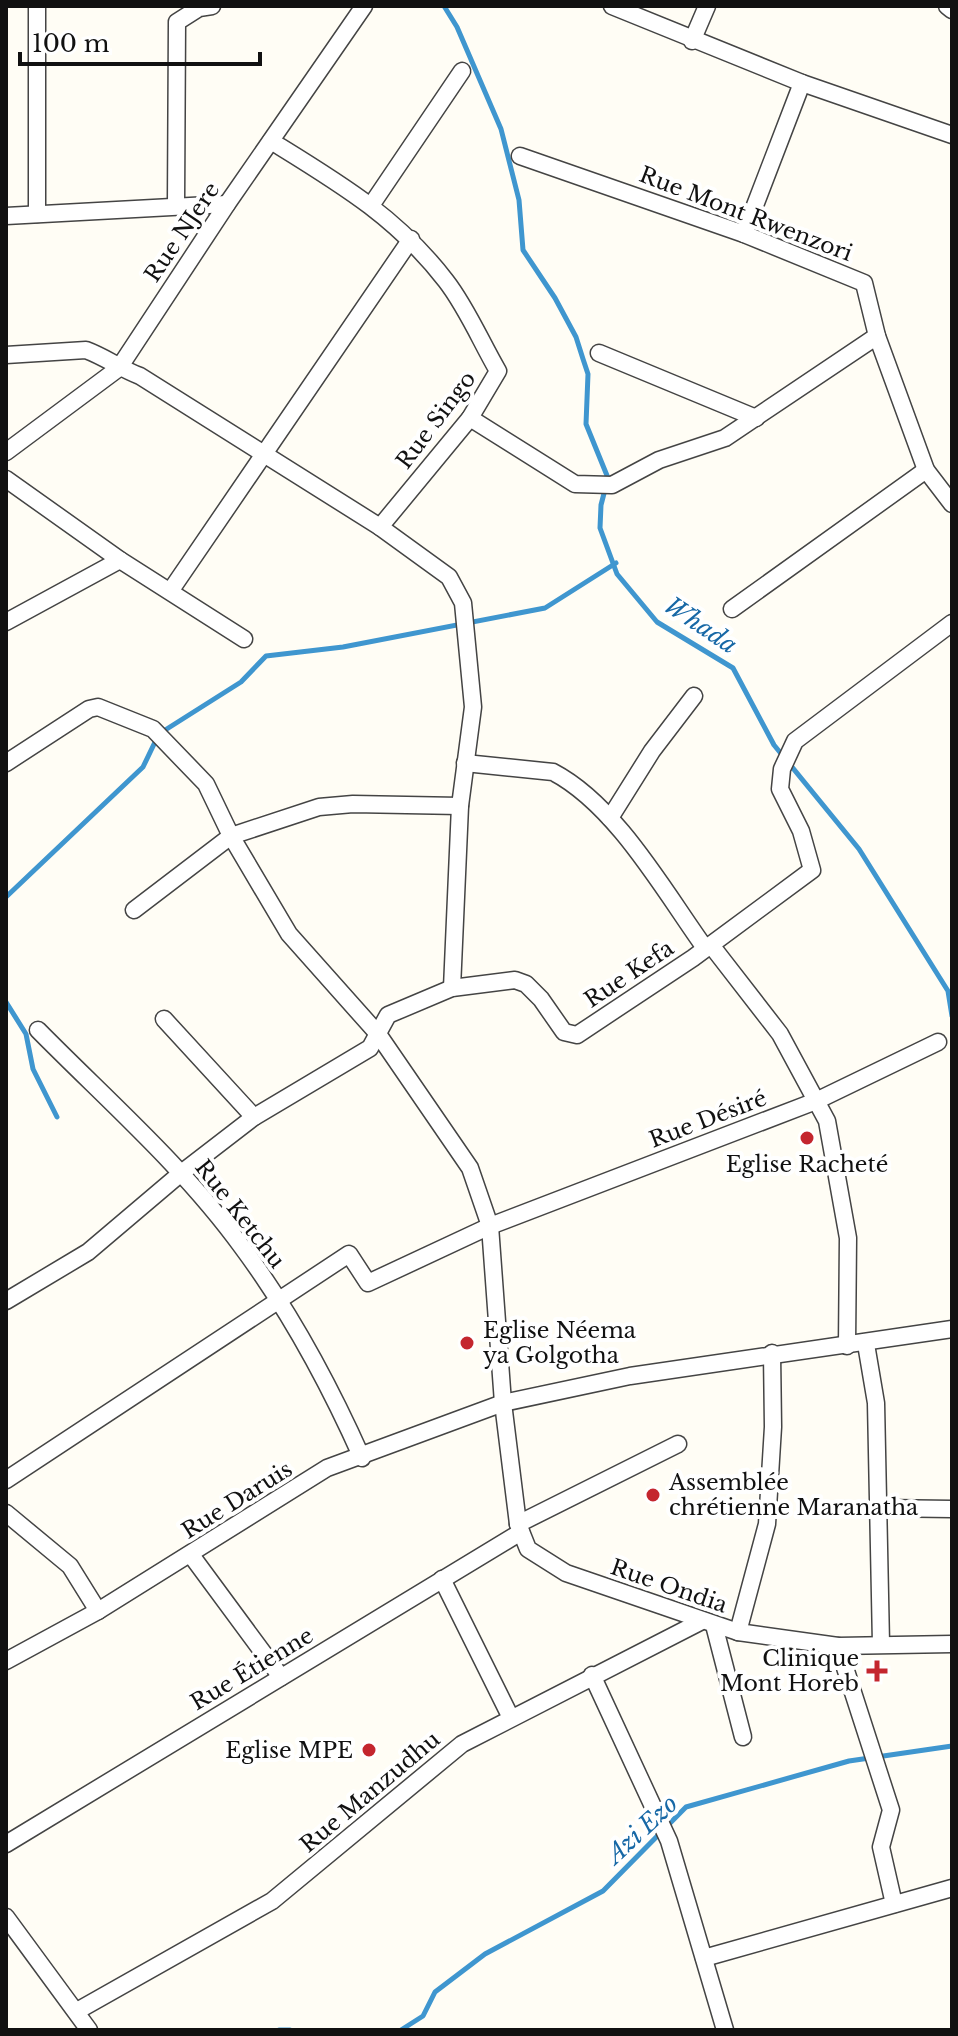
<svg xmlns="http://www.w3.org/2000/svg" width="958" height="2036" font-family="'Libre Baskerville',serif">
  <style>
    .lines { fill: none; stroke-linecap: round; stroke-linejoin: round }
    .stream { stroke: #3f96cf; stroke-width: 5 }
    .minor-casing { stroke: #444; stroke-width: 19 }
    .minor { stroke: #fff; stroke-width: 16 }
    .poi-dot { fill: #c4262e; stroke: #fff; stroke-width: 3 }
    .labels { text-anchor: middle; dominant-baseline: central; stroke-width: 8; stroke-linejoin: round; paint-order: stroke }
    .street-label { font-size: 22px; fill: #111; stroke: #fff }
    .poi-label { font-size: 22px; fill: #111; stroke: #fff; text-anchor: start }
    .water-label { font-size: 24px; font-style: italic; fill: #1768a6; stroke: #fff }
  </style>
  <rect width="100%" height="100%" fill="#fffdf5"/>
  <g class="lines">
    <g class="stream">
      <polyline points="444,6 457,27 501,129 519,200 523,250 555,298 576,337 583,359 588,374 586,424 608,478 601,505 600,528 617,574 657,622 733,668 774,745 859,849 948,991 952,1016"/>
      <polyline points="162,732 241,682 266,656 343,647 545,608 616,563"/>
      <polyline points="6,897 143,767 156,740"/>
      <polyline points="6,1002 26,1034 33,1069 57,1117"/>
      <polyline points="279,2030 290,2030"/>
      <polyline points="401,2030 423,2016 435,1992 485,1954 603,1891 686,1807 849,1761 952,1746"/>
    </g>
    <defs>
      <g id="minor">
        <polyline points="37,6 37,214"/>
        <polyline points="612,6 802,83 952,135"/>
        <polyline points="947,6 952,10"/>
        <polyline points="692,41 707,6"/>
        <path d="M271 141C339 183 397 217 446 281 467 308 481 342 498 371L470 418 380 527"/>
        <polyline points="520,156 744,234 864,283 877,336 926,470 952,504"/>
        <polyline points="176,204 177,22 199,8 212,6"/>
        <polyline points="372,204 462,71"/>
        <polyline points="6,216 227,204"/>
        <polyline points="744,234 802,83"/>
        <polyline points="599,353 756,418"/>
        <path d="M6 355 86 350C105 357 121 369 140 376L380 527 449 577 463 603 473 707 460 806 452 988"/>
        <polyline points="470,418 575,484 612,485 659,460 725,438 877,336"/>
        <polyline points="6,452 119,368 227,204 364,6"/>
        <polyline points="6,479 120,560 244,639"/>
        <polyline points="171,590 411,239"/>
        <polyline points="732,609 926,470"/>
        <polyline points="6,622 120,560"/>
        <polyline points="6,763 89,709 98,707 153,729 206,784 231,836 289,934 378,1034 470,1168 490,1226 503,1403 518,1524 528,1549 566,1573 738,1632 838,1646 952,1644"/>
        <path d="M465 763 553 772C616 805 664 891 705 948"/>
        <polyline points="610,818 652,751 694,696"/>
        <polyline points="134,910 231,836 319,807 353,804 460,806"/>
        <polyline points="711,945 780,1034 827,1121 848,1238 847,1346"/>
        <polyline points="164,1019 254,1117"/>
        <path d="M38 1030C107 1100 184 1167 242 1247 291 1313 329 1384 362 1458"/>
        <polyline points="6,1301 88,1252 180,1174 254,1117 370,1048 388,1015 452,988 515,980 526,984 541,999 564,1032 577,1035 693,958 812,870 801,831 780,789 782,769 795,741 952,623"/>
        <polyline points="866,1344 876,1403 881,1644"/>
        <polyline points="6,1480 349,1254 368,1283 490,1226 816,1101 938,1042"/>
        <polyline points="880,1508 952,1509"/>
        <polyline points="6,1513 70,1566 98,1611"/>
        <polyline points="518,1524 678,1444"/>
        <polyline points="191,1555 281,1677"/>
        <polyline points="442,1579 511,1718"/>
        <polyline points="714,1625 743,1737"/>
        <polyline points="738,1632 767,1524 773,1427 772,1353"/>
        <polyline points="838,1646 891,1810 881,1847 894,1904"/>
        <polyline points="6,1661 98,1611 327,1468 503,1403 630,1376 952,1329"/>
        <polyline points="592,1675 669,1841 725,2030"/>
        <polyline points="6,1844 521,1532"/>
        <polyline points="6,1917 89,2030"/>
        <polyline points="704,1958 952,1888"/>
        <polyline points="77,2011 272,1901 462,1744 700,1622"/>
      </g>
    </defs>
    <use href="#minor" class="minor-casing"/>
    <use href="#minor" class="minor"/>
  </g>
  <g class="poi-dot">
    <circle cx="807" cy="1138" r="8"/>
    <circle cx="467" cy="1343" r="8"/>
    <circle cx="653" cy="1495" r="8"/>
    <path d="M873 1659h8v8h8v8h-8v8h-8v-8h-8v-8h8z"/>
    <circle cx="369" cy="1750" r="8"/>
  </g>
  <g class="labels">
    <g class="street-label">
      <text transform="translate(746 214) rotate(21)">Rue Mont Rwenzori</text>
      <text transform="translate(182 232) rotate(-56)">Rue NJere</text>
      <text transform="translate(436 420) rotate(-53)">Rue Singo</text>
      <text transform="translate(629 974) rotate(-34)">Rue Kefa</text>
      <text transform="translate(708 1119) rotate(-21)">Rue Désiré</text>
      <text transform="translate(240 1214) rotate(52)">Rue Ketchu</text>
      <text transform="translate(237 1500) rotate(-32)">Rue Daruis</text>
      <text transform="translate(669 1586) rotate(19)">Rue Ondia</text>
      <text transform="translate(252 1669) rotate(-31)">Rue Étienne</text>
      <text transform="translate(370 1792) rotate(-40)">Rue Manzudhu</text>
    </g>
    <g class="poi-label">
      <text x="807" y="1164" text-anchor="middle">Eglise Racheté</text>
      <text x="483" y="1330">Eglise Néema<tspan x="483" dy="25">ya Golgotha</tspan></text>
      <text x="669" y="1482">Assemblée<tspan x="669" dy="25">chrétienne Maranatha</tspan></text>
      <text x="859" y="1658" text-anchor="end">Clinique<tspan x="859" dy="25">Mont Horeb</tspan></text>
      <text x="353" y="1750" text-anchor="end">Eglise MPE</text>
    </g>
    <g class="water-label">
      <text transform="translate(701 625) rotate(34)">Whada</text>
      <text transform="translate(642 1829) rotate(-43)">Azi Ezo</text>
    </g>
  </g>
  <rect width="958" height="2036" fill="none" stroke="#111111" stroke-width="16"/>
  <path d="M20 52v12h240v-12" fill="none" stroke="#111111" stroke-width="4"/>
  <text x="32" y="52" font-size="24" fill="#111111" stroke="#ffffff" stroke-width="6" paint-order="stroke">100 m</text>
</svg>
